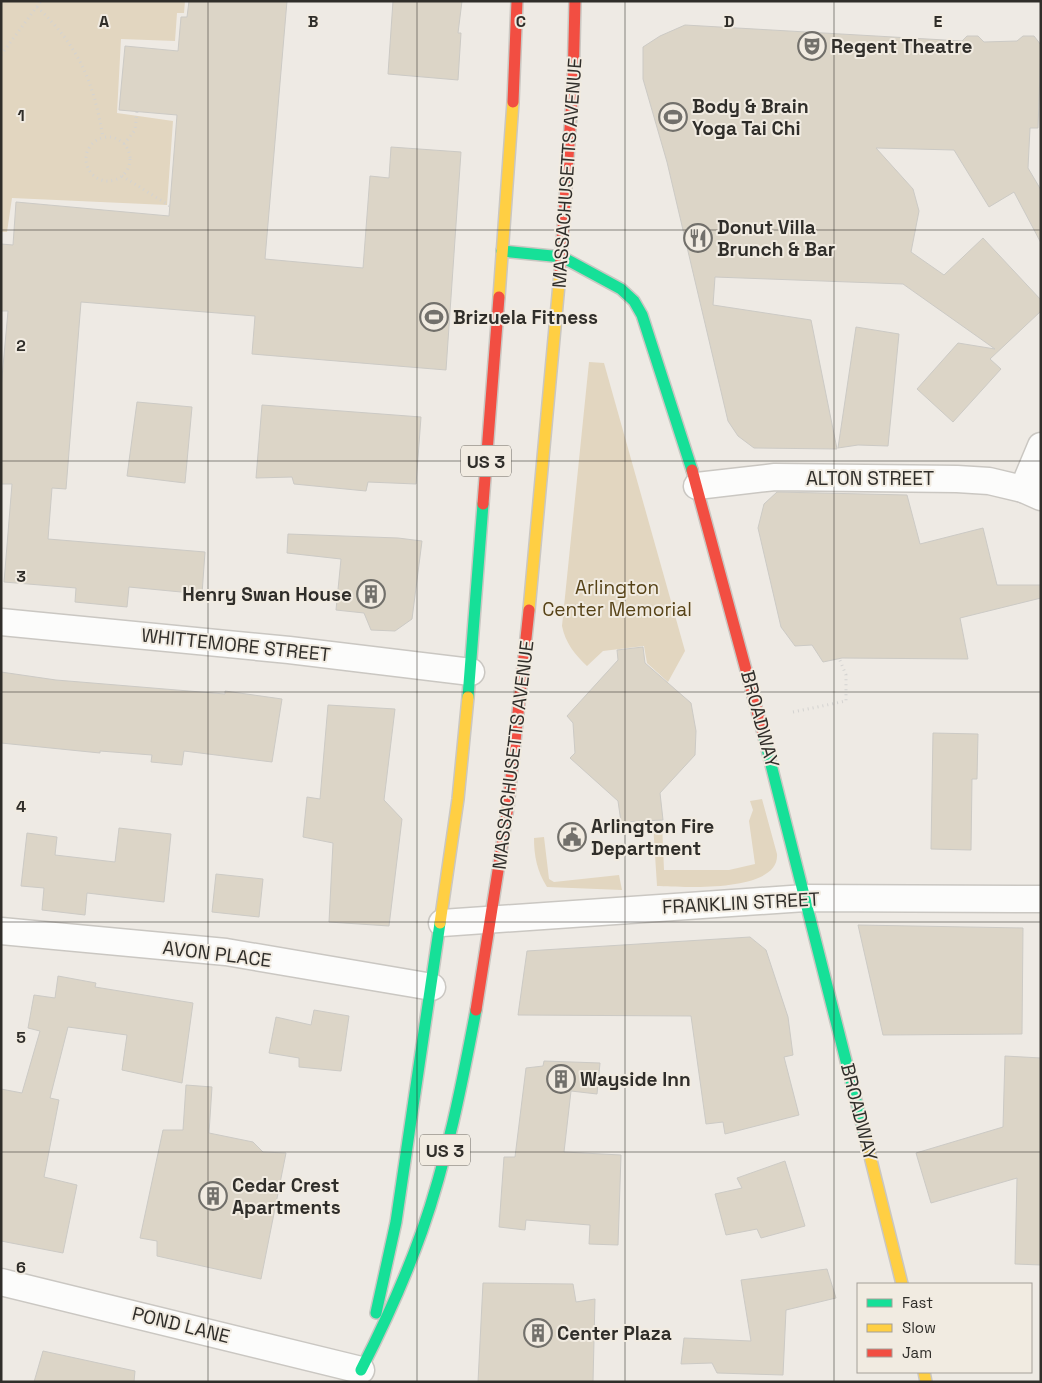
<svg xmlns="http://www.w3.org/2000/svg" width="1042" height="1383" font-family="'Space Grotesk',sans-serif">
  <style>
    .green { fill: #e2d6c0 }
    .building { fill: #dcd5c7; stroke: #cccac5 }
    .lines { fill: none; stroke-linecap: round; stroke-linejoin: round }
    .street-casing { stroke: #cac7c2; stroke-width: 29 }
    .fast-casing { stroke: #cac7c2; stroke-width: 14 }
    .slow-casing { stroke: #cac7c2; stroke-width: 14 }
    .jam-casing { stroke: #cac7c2; stroke-width: 14 }
    .path { stroke: #d4d3d1; stroke-width: 3; stroke-dasharray: 1 4; stroke-linecap: butt }
    .street { stroke: #fcfcfb; stroke-width: 26 }
    .fast { stroke: #16e098; stroke-width: 11 }
    .slow { stroke: #ffcf43; stroke-width: 11 }
    .jam { stroke: #f24e42; stroke-width: 11 }
    .grid { fill: none; stroke: #302e2a; stroke-width: 1; stroke-opacity: 0.55 }
    .labels { text-anchor: middle; dominant-baseline: central; stroke-width: 4; stroke-linejoin: round; paint-order: stroke }
    .shield { fill: #f1ebe1; stroke: #6a6761; stroke-width: 1 }
    .shield-label { font-size: 18px; font-weight: bold; fill: #302e2a }
    .poi-label { font-size: 19px; font-weight: bold; fill: #302e2a; stroke: #f1ebe1; text-anchor: start }
    .street-label { font-size: 19px; fill: #302e2a; stroke: #f1ebe1 }
    .park-label { font-size: 19px; fill: #564217; stroke: #f1ebe1 }
    .grid-label { font-size: 16px; text-anchor: middle; font-weight: bold; fill: #302e2a; stroke: #f1ebe1; stroke-width: 4; stroke-linejoin: round; paint-order: stroke }
  </style>
  <rect width="100%" height="100%" fill="#eeeae4"/>
  <g class="green">
    <polygon points="1,1 185,1 184,13 177,13 175,41 121,39 117,113 173,121 167,205 12,198 7,232 1,232"/>
    <path d="M589 362 604 363 685 651 668 682 647 663 644 646 603 651 587 666C575 655 565 642 562 626Z"/>
    <path d="M762 799 777 854C780 893 683 887 657 886L653 823H662L664 870H729L755 864 749 821 753 810 750 801Z"/>
    <path d="M544 837 549 879 554 882 619 875 622 890 547 887C537 871 534 856 534 838Z"/>
  </g>
  <g class="building">
    <polygon points="189,1 287,1 265,259 363,268 370,176 389,178 391,147 461,152 446,370 252,354 255,316 81,302 66,489 52,488 48,539 205,552 202,594 129,587 127,607 75,602 76,588 4,582 12,484 1,484 1,389 8,311 1,311 1,244 13,245 16,202 169,216 177,115 119,110 125,46 178,51 181,17 187,17"/>
    <polygon points="393,1 462,1 458,33 461,33 458,80 388,74"/>
    <polygon points="685,25 962,41 967,36 978,36 984,42 1017,41 1023,36 1034,36 1041,45 1038,128 1030,128 1028,168 1041,190 1041,243 1014,192 989,207 954,150 876,148 913,189 919,211 911,252 944,275 983,238 1041,300 1041,311 990,359 1001,369 953,422 917,389 958,343 995,349 903,284 715,277 713,305 811,320 837,449 754,448 738,436 728,421 667,162 643,79 643,47 660,36"/>
    <polygon points="856,327 899,334 888,446 858,445 838,448"/>
    <polygon points="137,402 192,407 185,483 127,476"/>
    <polygon points="262,405 421,417 416,484 368,482 366,491 294,484 292,477 256,478"/>
    <polygon points="777,492 907,495 920,544 983,528 997,585 1041,585 1041,598 960,618 968,659 842,658 823,662 812,645 795,646 781,627 758,528 764,504"/>
    <polygon points="288,534 398,538 422,541 412,619 395,631 371,630 364,613 336,610 341,559 287,553"/>
    <polygon points="643,647 645,663 691,703 696,731 695,755 660,793 663,820 621,822 618,801 570,758 575,753 573,723 567,716 618,660 617,650"/>
    <polygon points="1,672 56,680 225,694 225,691 282,699 272,762 184,751 182,765 151,762 152,755 100,751 100,753 1,743"/>
    <polygon points="328,705 395,709 384,800 402,819 389,926 329,922 333,843 303,837 307,797 320,799"/>
    <polygon points="933,733 978,734 977,779 972,779 971,850 931,849"/>
    <polygon points="119,828 171,834 164,902 87,893 85,915 42,910 44,888 21,886 27,833 57,837 55,855 115,862"/>
    <polygon points="216,874 263,879 259,917 212,912"/>
    <polygon points="858,925 1023,928 1022,1034 883,1035"/>
    <polygon points="750,937 766,950 788,1017 793,1055 784,1057 799,1115 725,1134 723,1122 706,1124 691,1016 518,1015 527,951"/>
    <polygon points="58,976 96,983 95,987 193,1003 182,1083 122,1070 127,1035 68,1027 50,1098 59,1100 44,1177 77,1185 63,1253 1,1241 1,1089 22,1093 40,1031 28,1028 34,995 55,998"/>
    <polygon points="314,1010 349,1016 341,1071 299,1067 299,1058 269,1053 276,1017 311,1025"/>
    <polygon points="1005,1056 1041,1058 1041,1265 1015,1264 1017,1178 931,1203 916,1153 1003,1127"/>
    <polygon points="544,1061 600,1063 597,1094 571,1091 564,1152 621,1155 618,1245 589,1244 590,1225 526,1220 525,1230 499,1227 504,1157 515,1157 526,1068 543,1066"/>
    <polygon points="186,1085 212,1087 209,1133 253,1142 263,1152 286,1153 261,1279 157,1256 157,1241 140,1238 163,1130 183,1130"/>
    <polygon points="785,1161 805,1226 761,1238 757,1229 726,1235 715,1194 742,1188 737,1178"/>
    <polygon points="827,1269 836,1298 786,1310 783,1375 717,1373 712,1363 681,1364 684,1338 751,1341 741,1280"/>
    <polygon points="483,1283 573,1284 576,1302 595,1299 593,1382 478,1382"/>
    <polygon points="43,1351 135,1371 134,1382 34,1382"/>
  </g>
  <g class="lines">
    <defs>
      <g id="street">
        <polyline points="697,486 775,477 957,479 989,481 1023,489 1041,497"/>
        <polyline points="1023,489 1041,446"/>
        <polyline points="1,622 289,650 471,672"/>
        <polyline points="442,923 805,898 1041,899"/>
        <polyline points="1,931 226,952 432,987"/>
        <polyline points="1,1282 361,1370"/>
      </g>
      <g id="fast">
        <polyline points="502,251 562,257 621,289 634,301 642,315 692,470"/>
        <polyline points="468,697 483,504"/>
        <polyline points="763,733 865,1136"/>
        <polyline points="376,1313 396,1222 440,923"/>
        <path d="M361 1370C384 1325 405 1279 422 1231 447 1160 462 1084 476 1010"/>
      </g>
      <g id="slow">
        <polyline points="499,297 513,102"/>
        <polyline points="529,610 560,273"/>
        <polyline points="440,923 458,799 468,697"/>
        <polyline points="865,1136 902,1284"/>
        <polyline points="924,1372 926,1382"/>
      </g>
      <g id="jam">
        <polyline points="513,102 517,1"/>
        <polyline points="560,273 573,85 575,1"/>
        <polyline points="692,470 763,733"/>
        <polyline points="483,504 499,297"/>
        <polyline points="476,1010 508,807 529,610"/>
      </g>
    </defs>
    <use href="#street" class="street-casing"/>
    <use href="#fast" class="fast-casing"/>
    <use href="#slow" class="slow-casing"/>
    <use href="#jam" class="jam-casing"/>
    <g class="path">
      <path d="M37 7C78 45 94 82 103 138"/>
      <polyline points="1,55 41,1"/>
      <circle cx="108" cy="159" r="22"/>
      <polyline points="124,144 135,130 137,111"/>
      <polyline points="122,176 170,206"/>
      <polyline points="793,712 846,701 846,675 839,658"/>
    </g>
    <use href="#street" class="street"/>
    <use href="#fast" class="fast"/>
    <use href="#slow" class="slow"/>
    <use href="#jam" class="jam"/>
  </g>
  <path class="grid" d="M208 1V1382M417 1V1382M625 1V1382M834 1V1382M1 230H1041M1 461H1041M1 692H1041M1 922H1041M1 1152H1041"/>
  <defs>
    <symbol id="theatre-ring" viewBox="-11 -11 22 22"><circle r="9.5" fill="#f1ebe1" stroke="#72706b" stroke-width="1.5"/><path d="M-5-5.5Q0-4 5-5.5V0Q5 5 0 6Q-5 5-5 0ZM-3.3-2.5H-1v1.5H-3.3ZM1-2.5H3.3v1.5H1ZM-2.8 1Q0 5.5 2.8 1Z" fill="#72706b"/></symbol>
    <symbol id="stadium-ring" viewBox="-11 -11 22 22"><circle r="9.5" fill="#f1ebe1" stroke="#72706b" stroke-width="1.5"/><path d="M0-5a6.5 5 0 1 0 0 10a6.5 5 0 1 0 0-10ZM-3.5-1.8h7v3.6h-7Z" fill="#72706b"/></symbol>
    <symbol id="restaurant-ring" viewBox="-11 -11 22 22"><circle r="9.5" fill="#f1ebe1" stroke="#72706b" stroke-width="1.5"/><path d="M-5-6h1v4h1v-4h1v4h1v-4h1v5L-1.5 .5V6h-2V.5L-5-1ZM5-6V6H3V1.5H1.5Q1.5-4 5-6Z" fill="#72706b"/></symbol>
    <symbol id="building-ring" viewBox="-11 -11 22 22"><circle r="9.5" fill="#f1ebe1" stroke="#72706b" stroke-width="1.5"/><path d="M-4-6H4V6H1V3H-1V6H-4ZM-2.5-4.3h1.7v1.8h-1.7ZM.8-4.3h1.7v1.8H.8ZM-2.5-1h1.7V.8h-1.7ZM.8-1h1.7V.8H.8Z" fill="#72706b"/></symbol>
    <symbol id="civic-ring" viewBox="-11 -11 22 22"><circle r="9.5" fill="#f1ebe1" stroke="#72706b" stroke-width="1.5"/><path d="M-.6-6.5H3V-4.5H.6V-3L4-1V1h2V6H-6V1h2V-1L-.6-3ZM-1.2 2.5V6h2.4V2.5Z" fill="#72706b"/></symbol>
  </defs>
  <g fill-rule="evenodd">
    <use href="#theatre-ring" x="796" y="30" width="32" height="32"/>
    <use href="#stadium-ring" x="657" y="101" width="32" height="32"/>
    <use href="#restaurant-ring" x="682" y="222" width="32" height="32"/>
    <use href="#stadium-ring" x="418" y="301" width="32" height="32"/>
    <use href="#building-ring" x="355" y="578" width="32" height="32"/>
    <use href="#civic-ring" x="556" y="821" width="32" height="32"/>
    <use href="#building-ring" x="545" y="1063" width="32" height="32"/>
    <use href="#building-ring" x="197" y="1180" width="32" height="32"/>
    <use href="#building-ring" x="522" y="1317" width="32" height="32"/>
  </g>
  <g class="labels">
    <g class="shield">
      <rect x="461" y="445.5" width="50" height="31" rx="4"/>
      <rect x="420" y="1134.5" width="50" height="31" rx="4"/>
    </g>
    <g class="shield-label">
      <text x="486" y="461">US 3</text>
      <text x="445" y="1150">US 3</text>
    </g>
    <g class="poi-label">
      <text x="831" y="46">Regent Theatre</text>
      <text x="692" y="106">Body &amp; Brain<tspan x="692" dy="22">Yoga Tai Chi</tspan></text>
      <text x="717" y="227">Donut Villa<tspan x="717" dy="22">Brunch &amp; Bar</tspan></text>
      <text x="453" y="317">Brizuela Fitness</text>
      <text x="352" y="594" text-anchor="end">Henry Swan House</text>
      <text x="591" y="826">Arlington Fire<tspan x="591" dy="22">Department</tspan></text>
      <text x="580" y="1079">Wayside Inn</text>
      <text x="232" y="1185">Cedar Crest<tspan x="232" dy="22">Apartments</tspan></text>
      <text x="557" y="1333">Center Plaza</text>
    </g>
    <g class="street-label">
      <text transform="translate(567 173) rotate(-86)">MASSACHUSETTS AVENUE</text>
      <text x="870" y="478">ALTON STREET</text>
      <text transform="translate(236 645) rotate(6)">WHITTEMORE STREET</text>
      <text transform="translate(760 719) rotate(75)">BROADWAY</text>
      <text transform="translate(513 755) rotate(-83)">MASSACHUSETTS AVENUE</text>
      <text transform="translate(741 903) rotate(-3)">FRANKLIN STREET</text>
      <text transform="translate(217 954) rotate(7)">AVON PLACE</text>
      <text transform="translate(859 1112) rotate(76)">BROADWAY</text>
      <text transform="translate(181 1325) rotate(14)">POND LANE</text>
    </g>
    <g class="park-label">
      <text x="617" y="587">Arlington<tspan x="617" dy="22">Center Memorial</tspan></text>
    </g>
  </g>
  <g class="grid-label">
    <text x="104" y="27">A</text>
    <text x="313" y="27">B</text>
    <text x="521" y="27">C</text>
    <text x="729" y="27">D</text>
    <text x="938" y="27">E</text>
    <text x="21" y="121">1</text>
    <text x="21" y="351">2</text>
    <text x="21" y="582">3</text>
    <text x="21" y="812">4</text>
    <text x="21" y="1043">5</text>
    <text x="21" y="1273">6</text>
  </g>
  <rect width="1042" height="1383" fill="none" stroke="#302e2a" stroke-width="5"/>
  <rect x="857" y="1283" width="175" height="90" fill="#f1ebe1" stroke="#a49f98"/>
  <rect x="867" y="1299" width="25" height="8" fill="#16e098" stroke="#a49f98"/>
  <text x="902" y="1308" font-size="15" fill="#302e2a">Fast</text>
  <rect x="867" y="1324" width="25" height="8" fill="#ffcf43" stroke="#a49f98"/>
  <text x="902" y="1333" font-size="15" fill="#302e2a">Slow</text>
  <rect x="867" y="1349" width="25" height="8" fill="#f24e42" stroke="#a49f98"/>
  <text x="902" y="1358" font-size="15" fill="#302e2a">Jam</text>
</svg>
